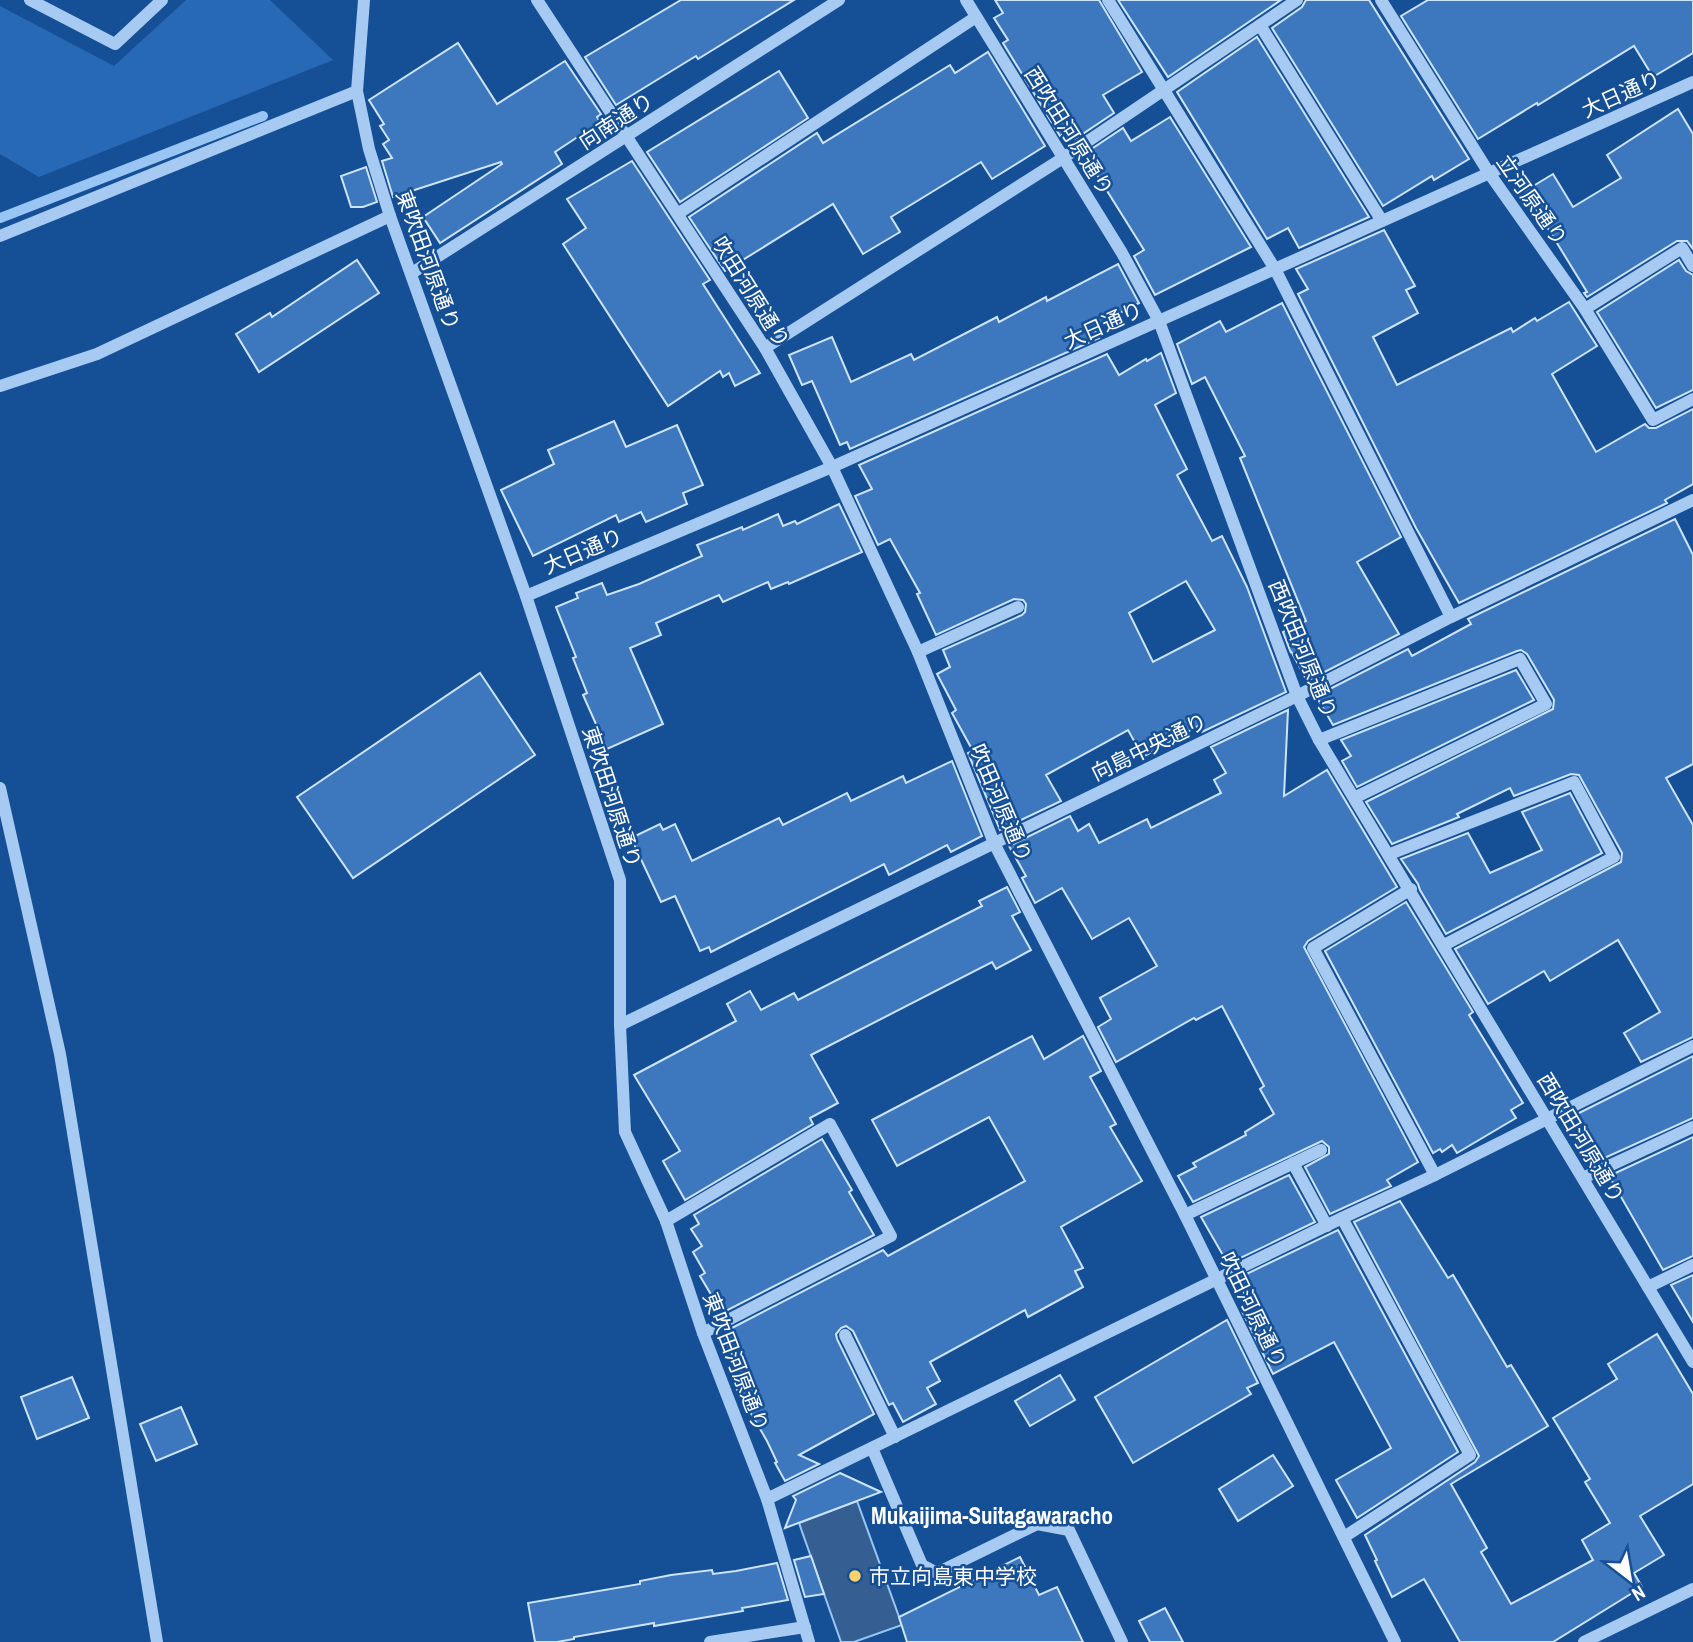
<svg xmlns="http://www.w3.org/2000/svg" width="1693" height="1642" font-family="'Archivo Narrow','Noto Sans JP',sans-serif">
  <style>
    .green { fill: #2869b5 }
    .water { fill: #355f93; stroke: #99c5f5; stroke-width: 2 }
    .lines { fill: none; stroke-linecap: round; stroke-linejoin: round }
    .stream { stroke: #99c5f5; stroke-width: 10 }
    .building { fill: #3d78be; stroke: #cee4fc; stroke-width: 2; fill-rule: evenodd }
    .minor { stroke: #a6caf2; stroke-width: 12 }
    .poi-dot { fill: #ffd167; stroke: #154f96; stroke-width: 2.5 }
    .labels { text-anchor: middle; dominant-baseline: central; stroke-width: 5; stroke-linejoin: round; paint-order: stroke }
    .street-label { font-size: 21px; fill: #fff; stroke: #154f96 }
    .poi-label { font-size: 21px; fill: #fff; stroke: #154f96; text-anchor: start }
    .neighbourhood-label { font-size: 23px; font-weight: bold; fill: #fff; stroke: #154f96 }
  </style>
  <rect width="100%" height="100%" fill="#154f96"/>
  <polygon class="green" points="186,0 270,0 333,60 39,177 0,154 0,6 114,66"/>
  <polygon class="water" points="857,1501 902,1625 854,1642 841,1642 799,1523"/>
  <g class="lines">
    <polyline class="stream" points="0,218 263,116"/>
  </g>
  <g class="building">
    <polygon points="681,0 794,0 698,59 696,56 616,105 585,57"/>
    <polygon points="995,0 1099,0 1142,72 1103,95 1114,113 1075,139 1070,131 1060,136 1003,43 1008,40 994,18 1003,13"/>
    <polygon points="1118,0 1281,0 1168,77"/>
    <polygon points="1306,0 1369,0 1469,159 1434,180 1432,176 1383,206 1272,28 1302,7"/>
    <polygon points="1428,0 1693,0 1693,53 1653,77 1634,46 1538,105 1537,103 1478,139 1401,16"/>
    <polygon points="1257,37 1369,217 1299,248 1288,228 1267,239 1177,92"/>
    <polygon points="458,43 497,104 565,61 601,114 597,117 600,122 555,152 562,164 440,243 423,217 502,164 501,162 393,197 382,161 392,158 383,144 389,140 380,126 384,124 369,100"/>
    <polygon points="988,52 1045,146 992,179 981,162 891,217 900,232 863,254 833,204 725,271 689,217 817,133 823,143 950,65 955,73"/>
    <polygon points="779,71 808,118 680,202 647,152"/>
    <polygon points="1678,109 1693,134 1693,249 1687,241 1677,241 1587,297 1584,293 1587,292 1525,191 1553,174 1573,207 1621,178 1607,155"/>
    <polygon points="1170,117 1251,247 1155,295 1134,256 1144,250 1084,154 1123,128 1131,141"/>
    <polygon points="632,161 710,280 703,284 760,373 735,386 729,373 723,377 720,371 668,406 563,244 586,228 567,199"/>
    <polygon points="366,167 377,202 363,207 351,207 341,176"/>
    <polygon points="1384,230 1415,286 1406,290 1418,313 1373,337 1397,385 1511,328 1513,332 1535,318 1537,321 1569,302 1597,346 1552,374 1596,452 1645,424 1649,428 1656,428 1693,409 1693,484 1665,500 1667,503 1459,603 1416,528 1298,294 1308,289 1296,269"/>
    <polygon points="357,260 379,293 259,372 236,334 270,313 272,317"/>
    <polygon points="1679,260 1686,271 1693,275 1693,390 1656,408 1597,312"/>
    <polygon points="1118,264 1139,303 1093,327 1099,338 850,449 847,442 840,445 812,381 802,385 789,355 832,337 851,382 911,354 914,360 997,317 999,322 1046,297 1047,301"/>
    <polygon points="1282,303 1401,537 1357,562 1399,634 1307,681 1291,651 1291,653 1283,632 1306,621 1240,458 1245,456 1205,377 1192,384 1177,344 1220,321 1226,332"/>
    <path d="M1161 353 1176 393 1155 405 1187 469 1177 475 1212 541 1222 536 1247 587 1286 692 1202 732 1198 726 1143 757 1128 730 1046 775 1061 801 1000 830 968 753 973 751 952 713 956 710 937 674 950 667 943 650 1022 615 1025 612 1026 604 1023 600 1014 599 936 635 917 594 920 593 890 539 878 545 855 496 872 489 859 465 1107 354 1119 375 1146 359 1147 361ZM1186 581 1215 630 1153 662 1129 613Z"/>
    <polygon points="614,421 626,447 677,425 703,485 683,493 687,504 646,522 641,512 619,522 616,515 533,556 501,490 554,464 548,450"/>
    <polygon points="839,504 862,552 789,584 788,582 771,589 768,582 723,602 719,595 656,623 661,635 630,648 663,724 607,749 583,695 587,693 573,658 576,657 556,607 578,598 576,593 602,583 607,595 639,584 702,556 697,545 742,527 743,530 778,514 783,526 795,521 797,524"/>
    <polygon points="1675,519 1693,555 1693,764 1666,778 1693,825 1693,1037 1641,1062 1624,1033 1660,1012 1618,940 1550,981 1544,971 1488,1004 1455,949 1621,862 1622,853 1579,775 1571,774 1514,796 1510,788 1457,814 1459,817 1392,844 1366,802 1553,709 1554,700 1527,654 1521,650 1517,651 1333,725 1316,696 1408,649 1412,656 1471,624 1468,619"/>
    <polygon points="1516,670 1534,700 1357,787 1342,761 1351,756 1341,740"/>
    <polygon points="480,673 535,755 353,878 297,797"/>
    <polygon points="1288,710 1284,796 1327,770 1397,887 1308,941 1304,947 1418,1162 1387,1180 1391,1186 1330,1214 1305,1167 1329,1154 1329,1147 1322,1141 1193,1202 1178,1176 1196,1167 1193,1163 1246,1135 1245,1132 1274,1114 1260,1089 1264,1086 1222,1006 1196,1020 1194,1018 1116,1062 1098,1027 1111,1019 1100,998 1157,966 1129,918 1092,939 1062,888 1035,903 1022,878 1026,876 1009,846 1070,816 1078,831 1089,824 1099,843 1147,819 1151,828 1221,793 1214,780 1226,773 1211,747"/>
    <polygon points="952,761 982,836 951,852 947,845 889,875 884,864 711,952 709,947 700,951 675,896 661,902 631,838 660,824 663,830 675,824 692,861 779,818 783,825 847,793 851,801 903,776 906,783"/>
    <polygon points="1570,793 1602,853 1446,934 1420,890 1418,884 1401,859 1468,833 1490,873 1542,850 1522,812"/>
    <polygon points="1007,887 1020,912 1012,916 1031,950 996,969 992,962 811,1055 838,1103 810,1118 813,1124 685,1200 663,1161 680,1151 634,1075 736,1021 727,1004 750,991 761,1010 794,993 798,1000 982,906 979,901"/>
    <polygon points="1406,902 1473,1012 1469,1015 1523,1103 1511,1110 1516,1118 1457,1153 1452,1145 1442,1152 1440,1149 1433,1153 1325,951"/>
    <polygon points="1032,1036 1044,1059 1083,1036 1101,1071 1090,1077 1116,1124 1110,1127 1142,1181 1061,1227 1083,1268 1075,1271 1083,1287 1028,1317 1025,1310 930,1362 940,1381 927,1388 936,1404 903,1422 893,1403 889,1405 853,1331 846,1326 841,1328 836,1334 837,1339 874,1414 799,1455 819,1464 785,1481 775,1463 777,1462 767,1441 735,1386 745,1380 725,1340 734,1335 730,1329 883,1250 888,1256 1025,1181 989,1117 897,1166 872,1120"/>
    <polygon points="1693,1056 1693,1118 1600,1160 1575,1115"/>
    <polygon points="1693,1137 1693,1256 1663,1270 1609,1176"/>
    <polygon points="822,1139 852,1190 849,1192 874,1235 722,1313 700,1276 705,1273 693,1252 702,1246 691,1229 699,1224 694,1215"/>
    <polygon points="1289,1175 1315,1222 1228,1264 1201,1217"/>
    <polygon points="1400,1201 1448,1278 1453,1275 1507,1367 1511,1365 1548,1426 1451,1484 1487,1548 1481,1552 1511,1604 1593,1560 1582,1540 1610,1523 1585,1482 1590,1479 1553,1418 1617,1379 1608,1364 1657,1334 1693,1394 1693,1484 1640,1516 1664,1555 1634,1573 1642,1587 1553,1642 1460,1642 1424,1579 1392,1597 1375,1561 1377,1560 1365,1535 1475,1462 1479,1456 1354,1222"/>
    <polygon points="1338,1230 1458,1452 1357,1518 1336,1480 1391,1448 1334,1342 1273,1374 1242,1311 1246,1308 1241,1299 1246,1296 1236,1279"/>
    <polygon points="1693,1275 1693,1322 1671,1285"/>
    <polygon points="1227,1320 1258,1383 1247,1388 1251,1394 1133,1463 1095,1397"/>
    <polygon points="1060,1375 1075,1400 1030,1426 1015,1401"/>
    <polygon points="72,1377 89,1418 37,1439 21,1397"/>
    <polygon points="181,1407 197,1444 156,1461 140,1424"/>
    <polygon points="1273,1455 1293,1486 1238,1521 1219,1489"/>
    <polygon points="840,1473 881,1492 785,1528 796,1500 793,1496"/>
    <polygon points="811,1556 824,1594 805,1597 794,1560"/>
    <polygon points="1020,1557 1039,1595 1057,1587 1083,1642 907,1642 899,1617"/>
    <polygon points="777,1563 788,1600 742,1608 743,1611 654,1626 654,1623 574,1637 574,1639 557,1642 535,1642 528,1603 640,1584 640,1581 671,1575 712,1570 713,1574 736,1571"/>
    <polygon points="1165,1608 1183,1642 1150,1642 1139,1621"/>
  </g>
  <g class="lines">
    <g class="minor">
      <polyline points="30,0 115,44 162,0"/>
      <polyline points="364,0 357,91 369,149 390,216 526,596 620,880 620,1025 625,1132 666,1221 703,1333 767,1499 809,1642"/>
      <polyline points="537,0 765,348 832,467 918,652 994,843 1185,1215 1395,1642"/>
      <polyline points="966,0 1122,253 1159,321 1297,696 1319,740 1693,1362"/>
      <polyline points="1108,0 1275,269 1451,617"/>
      <polyline points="1381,0 1489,173 1585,309 1653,420 1693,399"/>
      <polyline points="1260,25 1382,221"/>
      <polyline points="679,213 976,17"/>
      <polyline points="0,236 357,91"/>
      <polyline points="412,273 839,0"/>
      <polyline points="1585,309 1682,248 1693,266"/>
      <polyline points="765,348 1063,158 1297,0"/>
      <polyline points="0,386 97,354 390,216"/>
      <polyline points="526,596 832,467 1693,82"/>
      <polyline points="918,652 1018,607"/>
      <polyline points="1319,740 1520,659 1546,704 1356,797"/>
      <polyline points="0,788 60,1054 157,1642"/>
      <polyline points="1390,854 1574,782 1614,857 1444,945"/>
      <polyline points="1411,889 1313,948 1435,1175"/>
      <polyline points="620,1025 1297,696 1451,617 1693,500"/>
      <polyline points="1293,1163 1327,1226"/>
      <polyline points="1583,1178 1693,1127"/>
      <polyline points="1185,1215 1321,1150"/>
      <polyline points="1342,1218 1470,1455 1344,1537"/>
      <polyline points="666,1221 830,1124 891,1236 703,1333"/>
      <polyline points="1648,1287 1693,1265"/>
      <polyline points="845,1335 895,1437"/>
      <polyline points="872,1448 922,1565 937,1573 1037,1524 1069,1530 1122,1642"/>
      <polyline points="767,1499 1342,1218 1435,1175 1693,1046"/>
      <polyline points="710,1642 805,1627"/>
      <polyline points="1584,1642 1693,1589"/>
    </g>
  </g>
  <circle class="poi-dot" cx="855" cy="1576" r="7"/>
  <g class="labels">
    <g class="street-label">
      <text transform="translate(1621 94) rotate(-24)">大日通り</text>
      <text transform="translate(616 121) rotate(-33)">向南通り</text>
      <text transform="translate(1069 131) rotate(58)">西吹田河原通り</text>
      <text transform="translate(1532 200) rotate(55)">立河原通り</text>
      <text transform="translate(428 260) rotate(70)">東吹田河原通り</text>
      <text transform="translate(751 292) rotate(58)">吹田河原通り</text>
      <text transform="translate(1103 325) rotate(-24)">大日通り</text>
      <text transform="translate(583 551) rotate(-23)">大日通り</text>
      <text transform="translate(1303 649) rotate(68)">西吹田河原通り</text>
      <text transform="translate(1149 747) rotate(-26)">向島中央通り</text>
      <text transform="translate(612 797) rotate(72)">東吹田河原通り</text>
      <text transform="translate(1001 803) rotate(67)">吹田河原通り</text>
      <text transform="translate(1581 1138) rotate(59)">西吹田河原通り</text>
      <text transform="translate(1253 1310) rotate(64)">吹田河原通り</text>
      <text transform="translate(736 1362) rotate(69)">東吹田河原通り</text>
    </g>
    <g class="poi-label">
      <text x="869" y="1576">市立向島東中学校</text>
    </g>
    <g class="neighbourhood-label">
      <text x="992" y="1515">Mukaijima-Suitagawaracho</text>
    </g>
  </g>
  <g transform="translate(1630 1579) rotate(149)" stroke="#154f96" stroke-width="5" paint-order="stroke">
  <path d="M0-5L12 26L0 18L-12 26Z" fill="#ffffff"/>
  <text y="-10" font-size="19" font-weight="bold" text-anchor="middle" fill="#ffffff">N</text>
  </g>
</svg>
